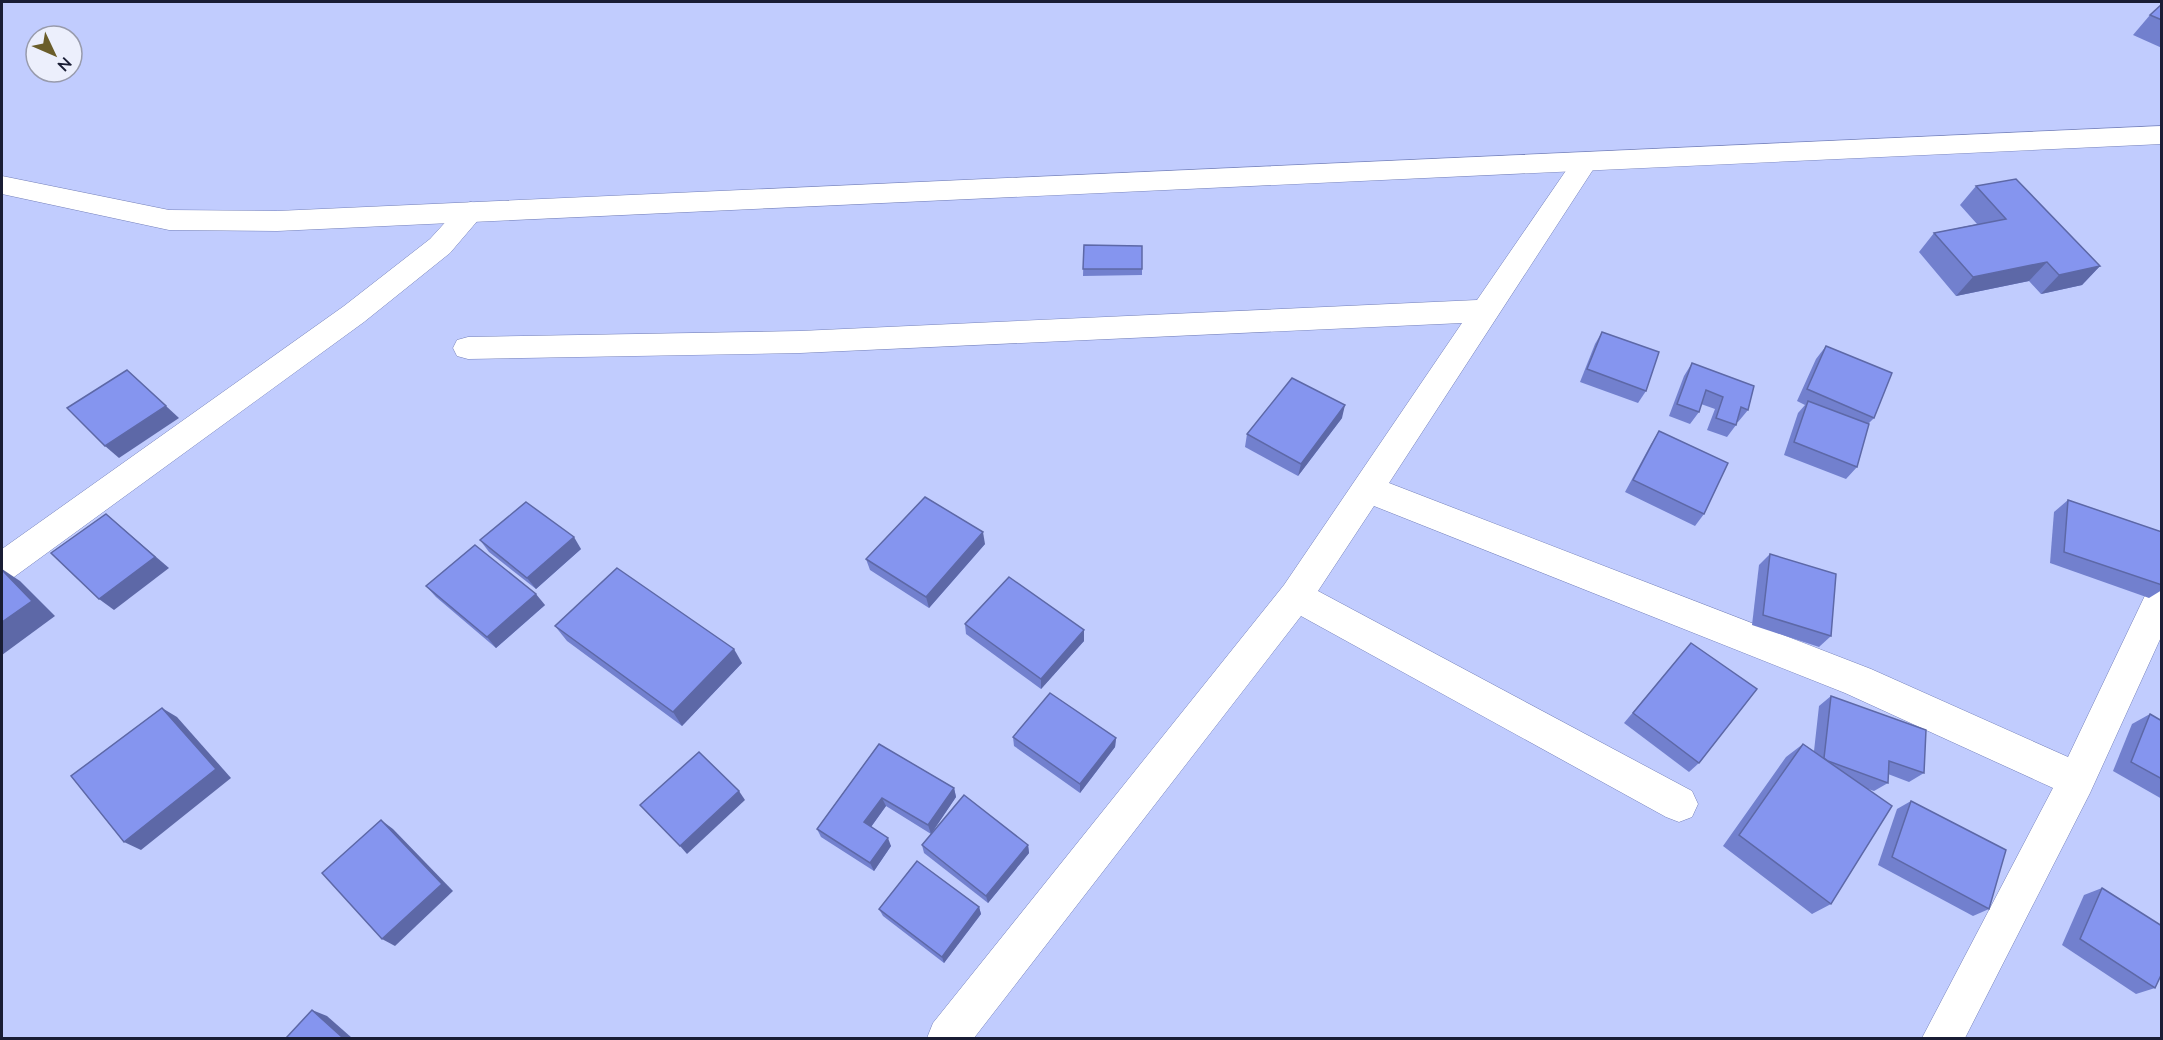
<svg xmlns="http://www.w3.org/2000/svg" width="2163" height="1040" font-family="Mulish,sans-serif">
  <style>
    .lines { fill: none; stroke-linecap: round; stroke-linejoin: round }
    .minor-casing { stroke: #7480ba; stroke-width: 1 }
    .tertiary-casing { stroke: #7480ba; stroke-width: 1 }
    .minor { fill: #fff; fill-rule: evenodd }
    .tertiary { fill: #fff; fill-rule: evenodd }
    .wall { fill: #7280ce }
    .shaded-wall { fill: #5d68a7 }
    .building { fill: #8595ef; stroke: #5d68a7; stroke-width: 1.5 }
  </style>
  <rect width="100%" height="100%" fill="#c1ccfe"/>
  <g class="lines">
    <defs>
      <g id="minor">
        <polygon points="1585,153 1594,156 1598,162 1389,483 1871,669 2068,757 2150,585 2162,581 2162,635 2090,793 1965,1038 1922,1038 2053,788 1845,693 1374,506 1318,591 1692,791 1698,804 1692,817 1679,822 1666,817 1301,616 974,1038 927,1038 933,1023 1284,585 1462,323 800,353 468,359 457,356 453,348 457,340 468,337 800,331 1477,300 1576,156"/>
        <polygon points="471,202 481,205 485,212 450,253 364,322 14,577 2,581 2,549 344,306 430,239 461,205"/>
      </g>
      <polygon id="tertiary" points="2162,126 2162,144 277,231 169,230 2,194 2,176 169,210 277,211"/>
    </defs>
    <use href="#minor" class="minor-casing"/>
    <use href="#tertiary" class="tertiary-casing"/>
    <use href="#minor" class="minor"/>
    <use href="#tertiary" class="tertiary"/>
  </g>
  <g class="wall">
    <polygon points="2162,4 2162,48 2133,35 2150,15"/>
    <polygon points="1976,186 2100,266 2082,285 2041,294 2029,281 1956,296 1919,252 1934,233 1977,224 1960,205"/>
    <polygon points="1084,245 1142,269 1142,275 1083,276"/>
    <polygon points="1602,332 1646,391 1638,403 1580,382 1595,344"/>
    <polygon points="1826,346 1874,418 1868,424 1857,467 1846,479 1784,455 1798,413 1805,405 1797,401 1816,359"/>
    <polygon points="1692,363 1748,410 1738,422 1737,422 1736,425 1727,437 1707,430 1715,409 1701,404 1699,412 1690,424 1669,416 1684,376"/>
    <polygon points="1342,418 1298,476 1245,447 1247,434"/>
    <polygon points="1659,431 1704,514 1695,526 1625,492 1651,444"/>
    <polygon points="2068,500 2162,532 2162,590 2149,598 2050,563 2054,512"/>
    <polygon points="480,540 581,549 536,589 489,552"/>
    <polygon points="985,544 929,608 870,570 866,559"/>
    <polygon points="1770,554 1831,636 1819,647 1752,625 1759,565"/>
    <polygon points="426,586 545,605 496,648 436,597"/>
    <polygon points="965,624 1084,641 1041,689 966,634"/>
    <polygon points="555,626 742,663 682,726 567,641"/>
    <polygon points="1691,643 1699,763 1689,772 1624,723"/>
    <polygon points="1831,696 1924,773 1909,782 1888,774 1888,783 1874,791 1868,789 1831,904 1812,914 1723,846 1786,757 1803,744 1814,751 1819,706"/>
    <polygon points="2150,714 2162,721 2162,799 2113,771 2132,724"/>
    <polygon points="1013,737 1116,738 1115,747 1080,793 1014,746"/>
    <polygon points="879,744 954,788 956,797 931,834 886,806 871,827 891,846 874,871 821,837 817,829"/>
    <polygon points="1911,801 1989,909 1973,916 1878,865 1897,809"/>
    <polygon points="922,845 1028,845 1029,853 988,903 924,853"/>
    <polygon points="2102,888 2155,988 2136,994 2062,945 2084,895"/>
    <polygon points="979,907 981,914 944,963 883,916 879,909"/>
  </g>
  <g class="shaded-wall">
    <polygon points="2047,262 2029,281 1956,296 1973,277"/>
    <polygon points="2100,266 2082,285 2041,294 2059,275"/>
    <polygon points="1345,405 1342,418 1298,476 1301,464"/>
    <polygon points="166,406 179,418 119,458 105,446"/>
    <polygon points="106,514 169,568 114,610 99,599"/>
    <polygon points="983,532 985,544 929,608 926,597"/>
    <polygon points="574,537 581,549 536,589 527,578"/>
    <polygon points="2,569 20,581 55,616 2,655"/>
    <polygon points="536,594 545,605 496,648 487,637"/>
    <polygon points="1084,630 1084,641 1041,689 1041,679"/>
    <polygon points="734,649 742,663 682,726 673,712"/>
    <polygon points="162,708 177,717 231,778 141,850 124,842"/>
    <polygon points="1116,738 1115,747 1080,793 1080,784"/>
    <polygon points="954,788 956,797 931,834 928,825"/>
    <polygon points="739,791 745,800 687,854 680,846"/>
    <polygon points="882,798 886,806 868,831 864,822"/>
    <polygon points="381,820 393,829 453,891 395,946 382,939"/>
    <polygon points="888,838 891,846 874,871 870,863"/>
    <polygon points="1028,845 1029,853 988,903 986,896"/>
    <polygon points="979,907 981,914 944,963 942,957"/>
    <polygon points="312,1010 327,1016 352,1038 343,1038"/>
  </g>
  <g class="building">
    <polygon points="2162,4 2162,20 2150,15"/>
    <polygon points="2016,179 2100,266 2059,275 2047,262 1973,277 1934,233 2006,219 1976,186"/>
    <polygon points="1084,245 1142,246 1142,269 1083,269"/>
    <polygon points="1602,332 1659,352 1646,391 1587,369"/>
    <polygon points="1826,346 1892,373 1874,418 1807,389"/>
    <polygon points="1692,363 1754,386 1748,410 1741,407 1736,425 1716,418 1723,397 1706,390 1699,412 1677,404"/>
    <polygon points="127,370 166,406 105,446 67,408"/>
    <polygon points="1292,378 1345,405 1301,464 1247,434"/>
    <polygon points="1808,401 1869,424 1857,467 1794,442"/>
    <polygon points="1659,431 1728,463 1704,514 1633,480"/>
    <polygon points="925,497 983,532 926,597 866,559"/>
    <polygon points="2068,500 2162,532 2162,585 2064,552"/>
    <polygon points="526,502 574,537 527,578 480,540"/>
    <polygon points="106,514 155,557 99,599 51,553"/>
    <polygon points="475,545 536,594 487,637 426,586"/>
    <polygon points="1770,554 1836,574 1831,636 1763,615"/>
    <polygon points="617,568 734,649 673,712 555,626"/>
    <polygon points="2,570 32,601 2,622"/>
    <polygon points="1009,577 1084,630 1041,679 965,624"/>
    <polygon points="1691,643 1757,689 1699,763 1633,713"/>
    <polygon points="1050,693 1116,738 1080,784 1013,737"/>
    <polygon points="1831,696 1926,730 1924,773 1889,761 1888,783 1828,761 1824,758"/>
    <polygon points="162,708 216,769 124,842 71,776"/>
    <polygon points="2150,714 2162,721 2162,779 2131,762"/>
    <polygon points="879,744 954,788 928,825 882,798 864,822 888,838 870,863 817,829"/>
    <polygon points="1803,744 1892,806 1831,904 1739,835"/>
    <polygon points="699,752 739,791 680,846 640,805"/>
    <polygon points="964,795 1028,845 986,896 922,845"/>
    <polygon points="1911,801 2006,850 1989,909 1892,857"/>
    <polygon points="381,820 442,884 382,939 322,873"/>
    <polygon points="917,861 979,907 942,957 879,909"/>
    <polygon points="2102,888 2162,926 2162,973 2155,988 2080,939"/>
    <polygon points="312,1010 343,1038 286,1038"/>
  </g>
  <rect width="2163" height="1040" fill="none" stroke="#191d34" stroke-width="6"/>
  <g transform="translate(54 54) rotate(134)"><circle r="28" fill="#eceffc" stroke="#989bac" stroke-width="1.5"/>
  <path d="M0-4.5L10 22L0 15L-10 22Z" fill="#6a5d2a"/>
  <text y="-9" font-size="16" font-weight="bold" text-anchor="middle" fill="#191d34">N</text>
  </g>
</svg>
